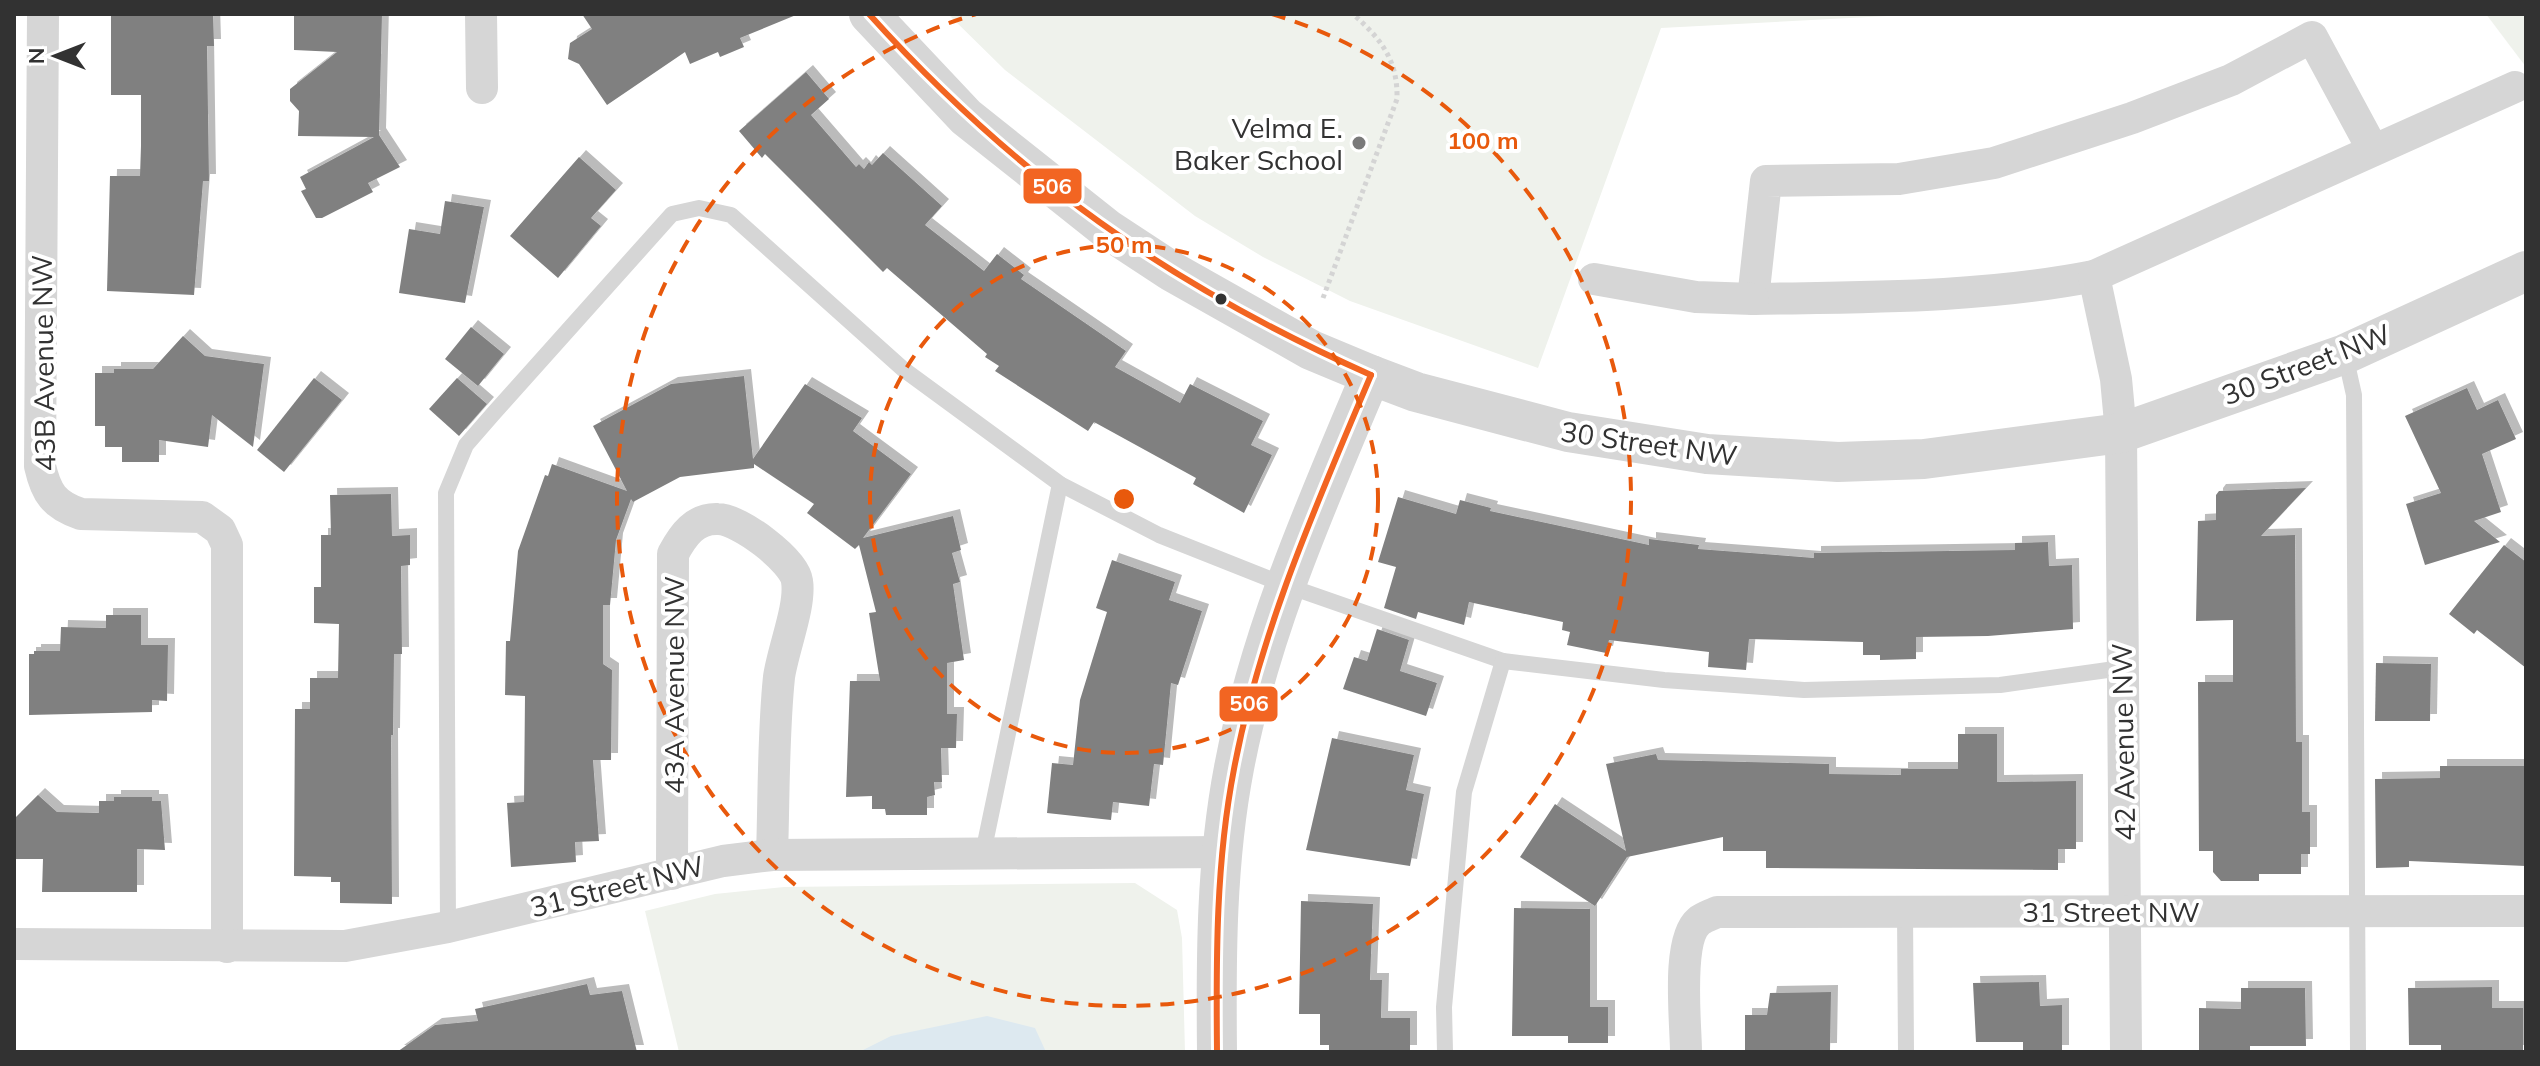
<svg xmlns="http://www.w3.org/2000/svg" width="2540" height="1066" font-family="Mulish,sans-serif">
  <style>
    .green { fill: #eff2ec }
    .water { fill: #dde9f0 }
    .building { fill: #808080; filter: url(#shadow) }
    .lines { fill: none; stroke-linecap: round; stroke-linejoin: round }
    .path { stroke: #d4d4d4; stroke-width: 5; stroke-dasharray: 4 4; stroke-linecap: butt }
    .service { stroke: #d6d6d6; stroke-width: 16 }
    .minor { stroke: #d6d6d6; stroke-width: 32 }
    .tertiary { stroke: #d6d6d6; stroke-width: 40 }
    .bus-1-casing { stroke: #fff; stroke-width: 12 }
    .bus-1 { stroke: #f26522; stroke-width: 6 }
    .ring { fill: none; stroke: #e8590c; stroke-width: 4; stroke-dasharray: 14 10 }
    .poi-dot { fill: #7a7a7a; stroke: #fff; stroke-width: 3 }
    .bus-dot { fill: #323232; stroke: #fff; stroke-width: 3 }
    .labels { text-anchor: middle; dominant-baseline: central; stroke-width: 8; stroke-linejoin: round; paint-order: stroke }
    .poi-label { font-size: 28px; fill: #323232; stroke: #fff; text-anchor: end }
    .street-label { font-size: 28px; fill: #323232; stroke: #fff }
    .centre { fill: #e8590c; stroke: #fff; stroke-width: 4 }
    .ring-label { font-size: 24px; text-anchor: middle; font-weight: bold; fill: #e8590c; stroke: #fff; stroke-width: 8; stroke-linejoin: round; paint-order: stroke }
    .line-badge { stroke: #fff; stroke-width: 3 }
    .badge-label { font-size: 22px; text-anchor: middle; font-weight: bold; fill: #fff }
  </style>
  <defs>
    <filter id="shadow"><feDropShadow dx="7" dy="-7" stdDeviation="0" flood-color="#0004"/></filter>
  </defs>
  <rect width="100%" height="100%" fill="#fff"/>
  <g class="green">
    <polygon points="948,14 1926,14 1661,28 1538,368 1350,301 1263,257 1195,216 1005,70"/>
    <polygon points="2486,14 2526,14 2526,67"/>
    <polygon points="1135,883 1177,910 1182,938 1185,1052 679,1052 645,911 715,894 784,887"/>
  </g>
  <polygon class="water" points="987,1016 1035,1028 1046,1052 859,1052 891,1036"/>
  <g class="building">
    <polygon points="111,14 213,14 214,46 207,46 209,181 203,181 194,295 107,291 110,176 140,176 141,146 141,95 111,95"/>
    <polygon points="294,14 382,14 379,135 400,167 368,183 373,192 322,218 316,218 301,191 306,189 300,177 374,137 298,136 299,111 290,101 290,89 337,52 294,50"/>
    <polygon points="582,14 796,14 796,15 740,38 744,47 720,57 718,52 690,64 685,52 607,105 579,64 568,59 570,43 592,29"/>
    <polygon points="806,72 829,99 811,115 856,167 859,164 864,169 869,162 872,165 883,153 942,206 925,225 984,271 997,254 1024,275 1021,279 1126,351 1115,367 1180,403 1190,384 1263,421 1251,445 1272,455 1244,513 1193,484 1196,478 1094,422 1088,431 995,371 999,366 985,357 987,354 887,268 883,272 765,154 762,158 739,131"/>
    <polygon points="579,157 616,190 591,218 601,226 558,278 510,236"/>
    <polygon points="445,201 484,207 465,303 399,293 409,229 440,234"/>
    <polygon points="471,327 504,354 478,386 445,359"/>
    <polygon points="183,336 205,356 264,364 253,447 212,415 208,447 159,440 159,462 122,462 122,447 105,447 105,426 95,426 95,373 114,373 114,369 153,369"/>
    <polygon points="744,376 753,459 805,384 862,418 853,431 911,474 863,538 953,516 961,550 952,553 960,582 953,584 964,660 947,663 947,714 957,714 956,748 941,748 942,782 934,782 935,795 927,797 927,815 886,815 885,809 872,809 872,796 846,797 850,681 880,681 869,613 876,612 859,545 855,549 807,513 814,504 754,464 754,468 680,477 633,502 631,499 616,540 610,605 603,605 603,664 612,670 611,760 593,760 599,841 575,842 576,862 511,867 507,803 524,802 525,696 505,695 506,641 510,641 518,551 545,475 548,476 552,464 627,491 593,426 671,384"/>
    <polygon points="314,378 342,400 284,472 257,450"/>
    <polygon points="457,378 487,404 459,436 429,409"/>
    <polygon points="2467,388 2477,410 2498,400 2516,439 2482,454 2501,512 2474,521 2500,542 2425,565 2406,504 2441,493 2405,416"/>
    <polygon points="2306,488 2261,536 2295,535 2296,742 2302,742 2302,812 2310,812 2310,854 2301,854 2301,874 2259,874 2259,881 2221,881 2213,872 2213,851 2199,851 2198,682 2233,682 2233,620 2196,621 2198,521 2216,520 2216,495 2219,491"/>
    <polygon points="391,494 392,536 410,535 410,565 401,566 402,654 394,654 393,735 391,735 392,904 340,903 340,882 331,882 331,877 294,876 295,709 310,709 310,678 338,678 339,624 314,623 314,587 321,587 321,535 331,535 330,495"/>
    <polygon points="1398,497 1456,514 1460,500 1491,508 1490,511 1649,545 1649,539 1699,545 1698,549 1814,558 1814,553 2015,550 2015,543 2048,542 2049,566 2072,565 2073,629 1988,636 1916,637 1916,659 1880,660 1880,655 1863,655 1863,642 1749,639 1746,670 1708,667 1709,652 1609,640 1606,653 1567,645 1570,632 1562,630 1563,622 1469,602 1464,625 1418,612 1416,619 1384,608 1396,567 1378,562"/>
    <polygon points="2504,545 2526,562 2526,668 2477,630 2474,634 2449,614"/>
    <polygon points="1112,560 1175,582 1169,600 1202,611 1178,685 1171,683 1163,765 1154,764 1149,806 1113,802 1111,820 1047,813 1052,763 1073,765 1080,700 1107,612 1096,608"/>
    <polygon points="106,615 141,615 141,645 168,645 167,701 152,700 152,712 29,715 29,654 34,654 34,651 60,651 61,627 106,628"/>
    <polygon points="1377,629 1409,640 1400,671 1437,683 1426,716 1343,689 1354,657 1367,661"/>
    <polygon points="2376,663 2431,664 2430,721 2375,721"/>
    <polygon points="1958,734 1997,734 1997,782 2076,781 2076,849 2058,849 2058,870 1766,868 1766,851 1723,851 1723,837 1627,857 1595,906 1520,857 1555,804 1626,851 1606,764 1656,754 1658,760 1829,764 1829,774 1901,775 1901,769 1958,769"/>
    <polygon points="1332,738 1414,755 1406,790 1424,794 1410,866 1306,850"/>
    <polygon points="2440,766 2526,766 2526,866 2409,861 2409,867 2376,868 2375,779 2440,778"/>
    <polygon points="38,795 57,812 99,813 99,801 114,801 114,797 152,797 152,801 161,801 165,850 137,849 137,892 42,892 43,859 16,859 14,835 14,819"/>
    <polygon points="1301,901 1373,904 1370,980 1382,980 1381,1018 1410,1018 1410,1052 1329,1052 1329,1045 1320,1045 1320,1014 1299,1014"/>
    <polygon points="1514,908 1590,909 1590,1007 1608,1007 1608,1043 1568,1043 1568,1036 1512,1036"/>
    <polygon points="2039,982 2040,1006 2062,1005 2062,1052 2023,1052 2023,1042 1976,1042 1973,983"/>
    <polygon points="587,984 590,995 622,991 637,1052 397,1052 435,1025 478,1021 475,1009"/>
    <polygon points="2492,987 2492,1008 2523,1008 2523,1052 2441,1052 2441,1045 2409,1045 2408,988"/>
    <polygon points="2241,988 2305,988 2306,1046 2250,1046 2250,1052 2199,1052 2199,1008 2241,1009"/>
    <polygon points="1831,992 1830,1050 1745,1051 1745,1015 1767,1015 1770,993"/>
  </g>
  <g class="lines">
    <path class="path" d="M1323 298 1397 99C1398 60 1381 39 1353 14"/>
    <g class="service">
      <polyline points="2345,355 2354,395 2358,1052"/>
      <polyline points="983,853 1060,484"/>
      <polyline points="1905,912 1906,1052"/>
      <polyline points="448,927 446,493 466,445 493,414 672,214 699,208 731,215 903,369 1060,484 1159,535 1285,585 1503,661 1664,680 1804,690 2000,685 2122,668"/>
      <polyline points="1445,1052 1444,1007 1464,792 1503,661"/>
    </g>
    <g class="minor">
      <path d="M43 14 40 466C46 493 54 505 81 514L202 517 220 530 227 545V947"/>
      <polyline points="481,14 482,88"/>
      <path d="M2373 150 2312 37 2231 80 2132 118 1994 163 1899 179 1766 181 1753 299C1867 297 1982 298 2094 276L2515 87"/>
      <polyline points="2094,276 2116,379 2121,433 2126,1052"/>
      <polyline points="1594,279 1696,297 1753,299"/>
      <path d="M672 874 673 554C683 535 695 518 718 519 739 519 794 560 797 581 801 606 783 649 779 677 773 735 774 796 772 855"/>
      <polyline points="14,944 345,946 448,927 723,861 772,855 1223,852"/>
      <path d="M1686 1052C1686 1023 1676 940 1699 921 1704 917 1711 915 1717 912L2526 911"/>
    </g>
    <g class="tertiary">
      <polyline points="869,14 966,117 1107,229 1171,271 1311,350 1371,375 1416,392 1568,432 1707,454 1838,462 1924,459 2121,433 2345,354 2526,271"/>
      <path d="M1217 1052C1216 958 1216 862 1234 768 1260 631 1317 503 1371 375"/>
    </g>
    <defs>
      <g id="bus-1">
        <path d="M869 14C1017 178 1169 285 1371 375"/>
        <path d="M1217 1052C1216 957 1216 862 1234 769 1260 631 1317 503 1371 375"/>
      </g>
    </defs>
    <use href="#bus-1" class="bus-1-casing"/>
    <use href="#bus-1" class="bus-1"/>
  </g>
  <g class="ring">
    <circle cx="1124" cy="499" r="254"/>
    <path d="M1272 14A507 507 0 1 1 976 14"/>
  </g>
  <circle class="poi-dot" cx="1359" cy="143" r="8"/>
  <circle class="bus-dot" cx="1221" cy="299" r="7"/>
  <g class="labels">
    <g class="poi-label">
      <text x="1343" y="127">Velma E.<tspan x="1343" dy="32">Baker School</tspan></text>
    </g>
    <g class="street-label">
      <text transform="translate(43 363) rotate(-91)">43B Avenue NW</text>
      <text transform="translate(2306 364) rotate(-21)">30 Street NW</text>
      <text transform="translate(1649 443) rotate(8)">30 Street NW</text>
      <text transform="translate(673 685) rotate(-90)">43A Avenue NW</text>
      <text transform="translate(2123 742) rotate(-91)">42 Avenue NW</text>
      <text transform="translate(617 886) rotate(-14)">31 Street NW</text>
      <text x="2111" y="911">31 Street NW</text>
    </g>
  </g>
  <circle cx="1124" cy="499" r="12" class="centre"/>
  <g class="ring-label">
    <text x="1483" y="149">100 m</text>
    <text x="1124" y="253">50 m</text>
  </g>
  <g class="line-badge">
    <rect x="1022" y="167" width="61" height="38" rx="8" fill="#f26522"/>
    <rect x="1218" y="685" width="61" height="38" rx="8" fill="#f26522"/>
  </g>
  <g class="badge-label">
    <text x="1052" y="194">506</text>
    <text x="1249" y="711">506</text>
  </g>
  <rect width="2540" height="1066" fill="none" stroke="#323232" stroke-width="32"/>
  <g transform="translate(56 56) rotate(270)" stroke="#ffffff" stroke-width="6" paint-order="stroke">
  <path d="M0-6L14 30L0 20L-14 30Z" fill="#323232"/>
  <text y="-12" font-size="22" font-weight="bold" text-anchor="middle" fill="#323232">N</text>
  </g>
</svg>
